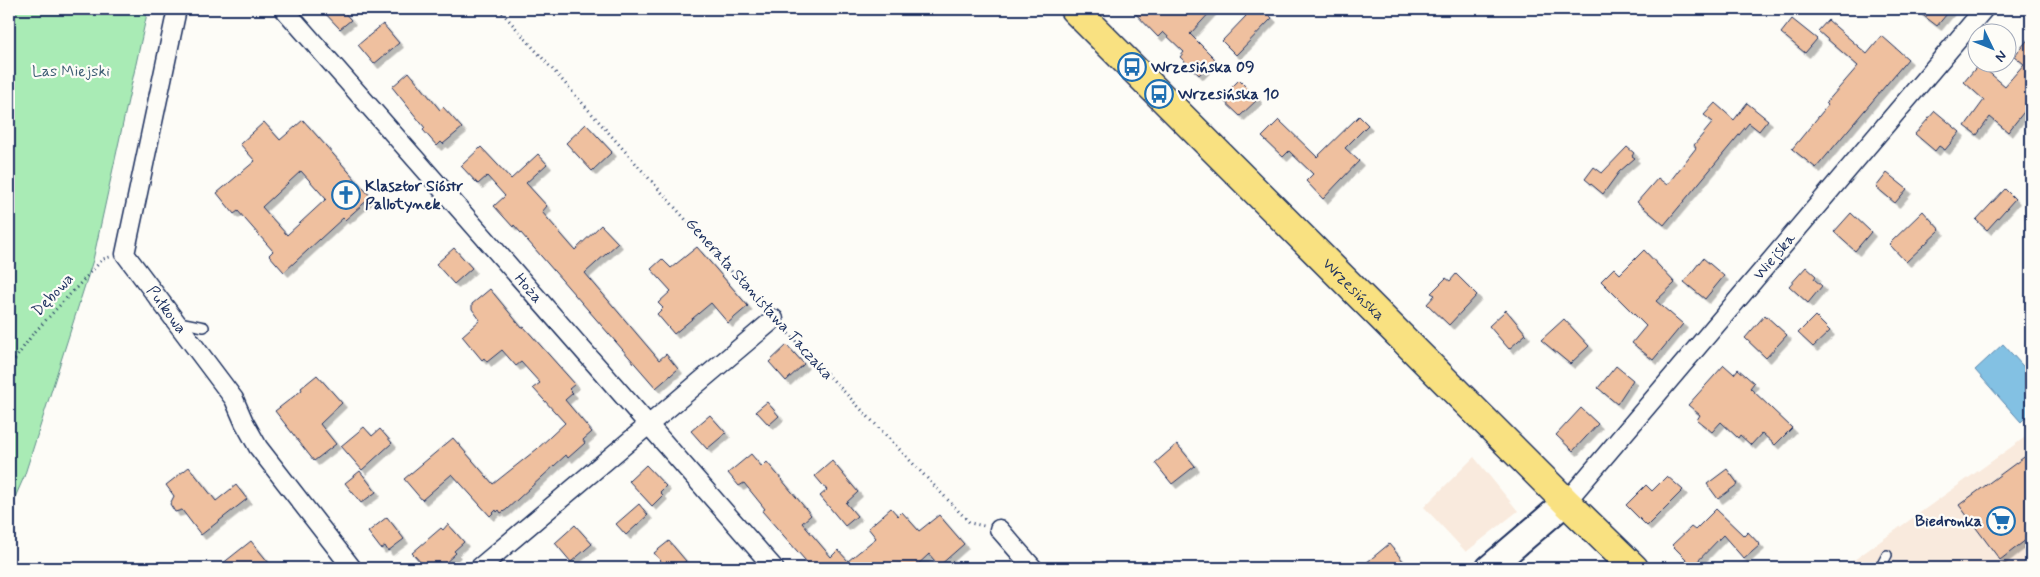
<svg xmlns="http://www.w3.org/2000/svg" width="2040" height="577" font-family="Mynerve,sans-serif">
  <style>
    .built { fill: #f9eadd }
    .green { fill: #a9ebb5; stroke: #628d8a }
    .water { fill: #83c1e3; stroke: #5987ae }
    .building { fill: #efc09f; stroke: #1b2f5e; fill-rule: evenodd; filter: url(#shadow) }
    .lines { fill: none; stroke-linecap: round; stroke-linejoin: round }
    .lane-casing { stroke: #1b2f5e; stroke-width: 12 }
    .street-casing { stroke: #1b2f5e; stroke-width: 21 }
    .secondary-casing { stroke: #1b2f5e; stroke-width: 29 }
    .primary-casing { stroke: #1b2f5e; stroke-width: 31 }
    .path { stroke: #1b2f5e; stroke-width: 3; stroke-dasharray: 1 4; stroke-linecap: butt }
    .lane { stroke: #fdfcf7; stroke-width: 9 }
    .street { stroke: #fdfcf7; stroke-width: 18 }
    .secondary { stroke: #fdfcf7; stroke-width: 25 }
    .primary { stroke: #f9e181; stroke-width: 28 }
    .labels { text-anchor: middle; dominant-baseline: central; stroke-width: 4.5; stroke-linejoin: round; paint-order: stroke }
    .poi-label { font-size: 16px; font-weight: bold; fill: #1b2f5e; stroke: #fdfcf7; text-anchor: start }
    .park-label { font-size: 16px; fill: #3e5e74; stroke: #fdfcf7 }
    .street-label { font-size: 16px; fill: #1b2f5e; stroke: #fdfcf7 }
  </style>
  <defs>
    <filter id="shadow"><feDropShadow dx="4.5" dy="4.5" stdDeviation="0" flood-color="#0004"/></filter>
  </defs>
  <rect width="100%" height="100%" fill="#fdfcf7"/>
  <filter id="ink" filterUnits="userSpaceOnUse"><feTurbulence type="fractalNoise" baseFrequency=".02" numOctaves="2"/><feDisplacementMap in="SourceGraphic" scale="10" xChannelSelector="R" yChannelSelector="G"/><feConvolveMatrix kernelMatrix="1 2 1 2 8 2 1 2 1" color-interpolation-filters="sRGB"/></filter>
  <g filter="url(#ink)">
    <g class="built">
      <polygon points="2031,433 2031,568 1843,568"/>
      <polygon points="1474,457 1518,511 1466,552 1424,507"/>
    </g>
    <polygon class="green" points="9,9 148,9 93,260 24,477 9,511"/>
    <polygon class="water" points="2003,344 2031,375 2031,412 2021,422 1975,370"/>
    <g class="building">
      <polygon points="321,9 341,9 351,20 340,29"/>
      <polygon points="1131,9 1213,9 1190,34 1215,59 1199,75 1180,57 1184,52 1163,32 1158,37"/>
      <polygon points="1240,9 1263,9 1272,18 1236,55 1222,41 1246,16"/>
      <polygon points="1915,9 1951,9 1937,26"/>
      <polygon points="1792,19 1817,39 1805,53 1781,33"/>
      <polygon points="1828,20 1867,54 1882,36 1908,59 1816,168 1792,149 1828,105 1826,103 1858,66 1818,31"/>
      <polygon points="383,24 399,43 374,64 358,45"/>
      <polygon points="2031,36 2031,103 2008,132 1990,117 1977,135 1965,126 1984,100 1964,82 1979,64 2005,86 2024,64 2014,56"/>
      <polygon points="409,72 440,110 443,107 462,128 443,144 441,142 437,146 423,130 425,128 392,87"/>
      <polygon points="1239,80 1258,99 1240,116 1221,98"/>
      <polygon points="1715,103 1734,120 1747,103 1768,120 1759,131 1749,123 1664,225 1637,202 1658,178 1667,185 1696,148 1694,145 1713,122 1704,115"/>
      <polygon points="1935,111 1960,132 1945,150 1939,146 1935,151 1915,134"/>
      <polygon points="1359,116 1368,125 1345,148 1359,161 1323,199 1306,181 1313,174 1289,151 1283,157 1262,137 1279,120 1317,157"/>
      <path d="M303 120 371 197 345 220 343 218 284 272 269 255 273 251 238 211 234 214 217 193 255 161 240 144 264 122 280 140ZM301 171 326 199 287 235 262 207Z"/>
      <polygon points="586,124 612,152 592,171 566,143"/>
      <polygon points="481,147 511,179 538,154 547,164 526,183 547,206 542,212 575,250 601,225 618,243 585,273 659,360 666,354 678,369 656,388 514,225 513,227 494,206 505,196 487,176 478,184 461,166"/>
      <polygon points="1627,147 1634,153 1632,156 1635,158 1619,172 1603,194 1585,179 1594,167 1602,173"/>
      <polygon points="1887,173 1907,189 1895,203 1876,187"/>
      <polygon points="2005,189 2015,199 1987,230 1976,220"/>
      <polygon points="1923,211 1940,230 1906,262 1889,244"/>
      <polygon points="1851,213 1871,232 1855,251 1834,232"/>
      <polygon points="697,247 748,306 728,323 711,303 674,334 657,314 663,308 658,303 671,291 651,269 662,259 671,268"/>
      <polygon points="454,248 472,268 454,284 436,264"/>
      <polygon points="1644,250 1675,283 1656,301 1683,324 1653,360 1632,343 1646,326 1601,281 1614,268 1620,274"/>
      <polygon points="1703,258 1724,276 1705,299 1684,282"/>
      <polygon points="1806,267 1816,276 1814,279 1822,286 1808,303 1789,286"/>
      <polygon points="1456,274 1477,295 1449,325 1427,304 1435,295 1431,293 1446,278 1450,281"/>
      <polygon points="490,289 522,328 524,327 575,384 569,389 573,393 565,400 592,432 583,440 585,443 568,458 566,455 506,510 501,513 499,510 497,512 496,510 490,516 452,474 422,500 404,479 453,438 493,484 537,449 565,423 533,388 540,383 521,362 516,366 502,350 487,362 484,358 482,360 462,336 480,320 472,309 472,304"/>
      <polygon points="1506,310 1526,334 1509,349 1489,326"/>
      <polygon points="1765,315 1787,335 1766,358 1745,338"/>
      <polygon points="1815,316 1830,331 1813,347 1798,333"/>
      <polygon points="1564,319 1589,346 1570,364 1541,340"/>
      <polygon points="787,345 804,364 786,381 769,362"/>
      <polygon points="1724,365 1734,374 1738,369 1754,383 1750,388 1792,428 1775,445 1762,433 1751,445 1740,435 1738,438 1721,422 1712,432 1697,420 1700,415 1688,405"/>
      <polygon points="1616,366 1633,380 1617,404 1598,388"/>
      <polygon points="317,375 342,403 320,424 336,444 314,461 275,411 302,390 301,388"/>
      <polygon points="767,402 779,416 769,425 756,411"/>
      <polygon points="1581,408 1598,424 1573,451 1556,435"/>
      <polygon points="710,415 726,433 707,449 691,431"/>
      <polygon points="364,427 372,436 380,429 392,443 362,470 341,446"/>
      <polygon points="1177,444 1195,466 1172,484 1155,463"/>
      <polygon points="2031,452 2031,536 2000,560 1959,505"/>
      <polygon points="751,454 762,467 767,462 811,515 802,523 831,557 838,550 848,561 876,538 868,528 891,508 898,516 902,512 919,531 939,515 964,544 939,566 929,554 914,568 812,568 762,511 765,509 744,483 739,486 728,473"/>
      <polygon points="832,461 858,492 846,503 857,516 845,526 820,496 827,490 815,476"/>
      <polygon points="646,465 666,486 660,492 663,495 652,506 629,481"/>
      <polygon points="189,467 216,501 236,485 247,499 201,535 182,510 175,512 170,504 174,496 166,485"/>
      <polygon points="1727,469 1738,484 1718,499 1707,484"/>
      <polygon points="360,471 376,492 361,503 345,483"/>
      <polygon points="1667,476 1683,490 1647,526 1626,505 1646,485 1652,491"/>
      <polygon points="639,504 648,515 626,535 616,524"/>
      <polygon points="1716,509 1744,536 1748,532 1760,545 1744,559 1723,535 1693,566 1672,545 1691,527 1695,530"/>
      <polygon points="387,517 404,539 388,551 385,546 381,549 368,532"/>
      <polygon points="448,524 464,542 454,551 456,553 442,566 439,562 432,568 426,568 412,553 441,528 443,530"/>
      <polygon points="575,525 592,544 571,562 555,543"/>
      <polygon points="251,541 273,568 217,568"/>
      <polygon points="669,541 686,561 678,568 667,568 654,553"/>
      <polygon points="1389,544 1409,568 1360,568"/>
    </g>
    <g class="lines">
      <defs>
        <g id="lane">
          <polyline points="179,322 204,327"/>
          <polyline points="1880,568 1887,555"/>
        </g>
        <g id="street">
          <path id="s1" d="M177 9 125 254 234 399 244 422 258 447 352 568"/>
          <path id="s2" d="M284 9 774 568"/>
          <path id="s3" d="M1566 502 1984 9"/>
          <polyline points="999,529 1033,568"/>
          <polyline points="479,568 774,319"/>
        </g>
        <polyline id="secondary" points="1489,568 1566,502"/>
        <g id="primary">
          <path id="s4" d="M1074 9 1566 502 1634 568"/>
        </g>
      </defs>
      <use href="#lane" class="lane-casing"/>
      <use href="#street" class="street-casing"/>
      <use href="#secondary" class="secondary-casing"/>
      <use href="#primary" class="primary-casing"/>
      <g class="path">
        <polyline points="499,9 764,308"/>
        <polyline points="785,330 970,523 984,526"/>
        <polyline points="9,368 32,335 103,259 110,257"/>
      </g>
      <use href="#lane" class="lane"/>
      <use href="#street" class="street"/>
      <use href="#secondary" class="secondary"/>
      <use href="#primary" class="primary"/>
    </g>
  </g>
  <defs>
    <symbol id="bus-ring" viewBox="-11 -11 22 22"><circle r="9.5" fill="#fdfcf7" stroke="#1f6fb2" stroke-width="1.5"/><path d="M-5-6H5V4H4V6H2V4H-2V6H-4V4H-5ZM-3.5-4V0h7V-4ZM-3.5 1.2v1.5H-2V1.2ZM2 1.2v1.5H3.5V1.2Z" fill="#1f6fb2"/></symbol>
    <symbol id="church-ring" viewBox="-11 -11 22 22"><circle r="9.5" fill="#fdfcf7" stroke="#1f6fb2" stroke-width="1.5"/><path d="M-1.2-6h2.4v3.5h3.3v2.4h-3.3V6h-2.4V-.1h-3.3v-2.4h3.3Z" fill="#1f6fb2"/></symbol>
    <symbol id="supermarket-ring" viewBox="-11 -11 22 22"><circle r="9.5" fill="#fdfcf7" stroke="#1f6fb2" stroke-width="1.5"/><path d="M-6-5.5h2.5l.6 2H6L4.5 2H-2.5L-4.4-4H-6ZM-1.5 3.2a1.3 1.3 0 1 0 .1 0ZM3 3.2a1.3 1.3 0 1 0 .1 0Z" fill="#1f6fb2"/></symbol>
  </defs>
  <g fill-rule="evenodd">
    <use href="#bus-ring" x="1116" y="51" width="32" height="32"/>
    <use href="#bus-ring" x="1143" y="78" width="32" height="32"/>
    <use href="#church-ring" x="330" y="179" width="32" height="32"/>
    <use href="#supermarket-ring" x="1985" y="505" width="32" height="32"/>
  </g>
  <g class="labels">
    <g class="poi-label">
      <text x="1151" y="67">Wrzesińska 09</text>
      <text x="1178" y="94">Wrzesińska 10</text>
      <text x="365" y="186">Klasztor Sióstr<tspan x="365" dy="18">Pallotynek</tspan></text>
      <text x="1982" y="521" text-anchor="end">Biedronka</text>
    </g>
    <g class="park-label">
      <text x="71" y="71">Las Miejski</text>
    </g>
    <g class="street-label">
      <text stroke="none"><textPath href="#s3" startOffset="322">Wiejska</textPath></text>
      <text stroke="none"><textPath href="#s2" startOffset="371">Hoża</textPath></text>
      <text stroke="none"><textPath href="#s4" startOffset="396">Wrzesińska</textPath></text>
      <text transform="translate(53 295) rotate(-47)">Dębowa</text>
      <text transform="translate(759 299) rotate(48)">Generała Stanisława Taczaka</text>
      <text stroke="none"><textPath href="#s1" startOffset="320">Pułkowa</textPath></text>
    </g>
  </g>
  <rect width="2040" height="577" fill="none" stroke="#fdfcf7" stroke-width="30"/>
  <rect x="15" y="15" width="2010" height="547" fill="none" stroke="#1b2f5e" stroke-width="2" filter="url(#ink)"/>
  <g transform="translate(1992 48) rotate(133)"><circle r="24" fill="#fdfcf7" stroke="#a3aaba"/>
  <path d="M0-4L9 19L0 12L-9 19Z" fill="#1f6fb2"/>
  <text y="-8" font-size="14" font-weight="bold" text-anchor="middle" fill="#1b2f5e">N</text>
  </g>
</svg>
